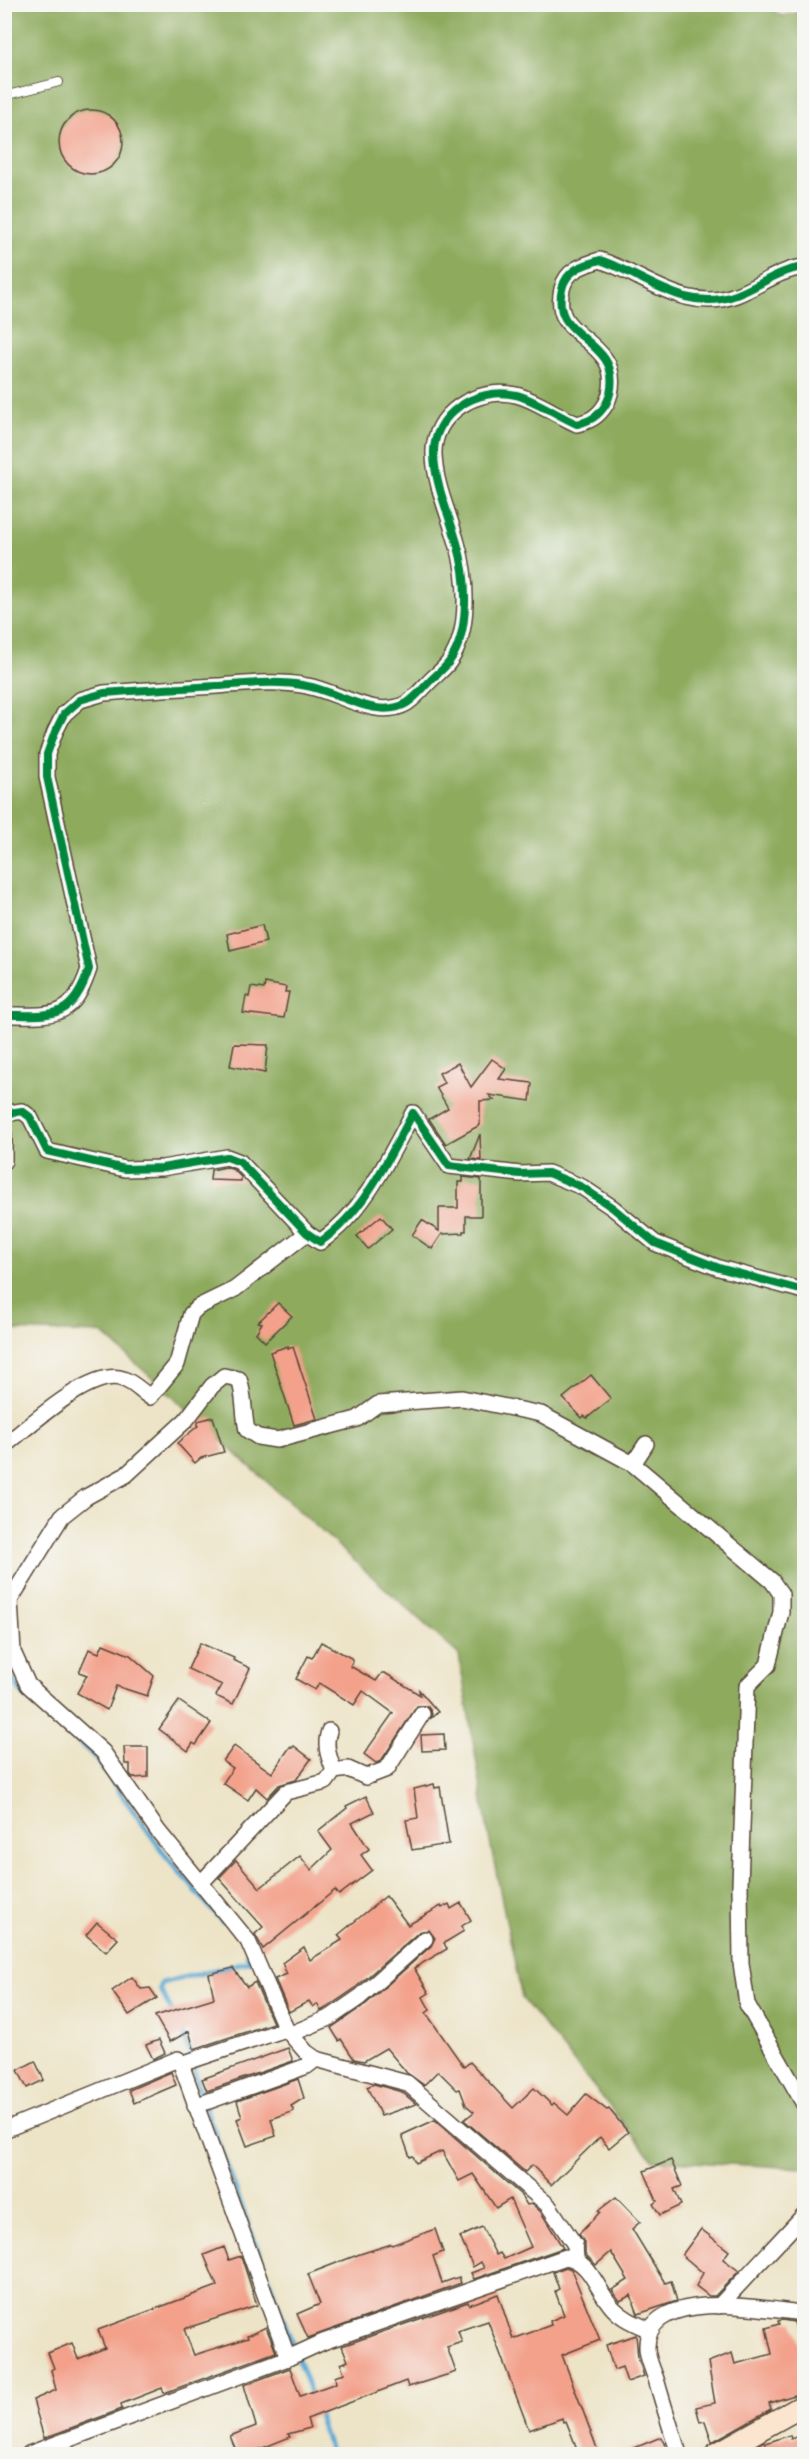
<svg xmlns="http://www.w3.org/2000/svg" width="809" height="2459" font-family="'Gentium Book Plus',serif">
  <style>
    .forest { fill: #8daa5d; stroke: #646a3e; stroke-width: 1.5 }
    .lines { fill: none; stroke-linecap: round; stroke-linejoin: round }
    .stream { stroke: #59a8d3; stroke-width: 5 }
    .building { fill: #f3a18b }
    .service-casing { stroke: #564637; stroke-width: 10 }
    .minor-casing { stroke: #564637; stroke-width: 18 }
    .secondary-casing { stroke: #564637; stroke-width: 24 }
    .service { stroke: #fff; stroke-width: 8 }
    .minor { stroke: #fff; stroke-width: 15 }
    .secondary { stroke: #fce5cf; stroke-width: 21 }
    .cycleway-casing { stroke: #f6f6f2; stroke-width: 11 }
    .cycleway { stroke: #00873e; stroke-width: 8 }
  </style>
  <rect width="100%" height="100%" fill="#f6f6f2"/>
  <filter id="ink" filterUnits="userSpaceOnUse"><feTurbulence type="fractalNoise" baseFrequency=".0167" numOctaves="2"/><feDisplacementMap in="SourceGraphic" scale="12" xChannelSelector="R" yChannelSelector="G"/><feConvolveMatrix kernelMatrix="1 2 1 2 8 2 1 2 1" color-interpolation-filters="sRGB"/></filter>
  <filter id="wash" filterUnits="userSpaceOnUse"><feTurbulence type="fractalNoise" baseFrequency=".008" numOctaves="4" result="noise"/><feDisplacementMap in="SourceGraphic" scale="24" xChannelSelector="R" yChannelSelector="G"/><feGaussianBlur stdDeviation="1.35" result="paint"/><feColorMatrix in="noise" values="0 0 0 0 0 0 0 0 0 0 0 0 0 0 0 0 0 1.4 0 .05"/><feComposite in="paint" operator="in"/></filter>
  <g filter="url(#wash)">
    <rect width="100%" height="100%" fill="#ede4c7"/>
    <polygon class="forest" points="762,4 782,16 804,11 804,2168 653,2160 522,1998 488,1832 459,1655 102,1333 5,1330 5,5"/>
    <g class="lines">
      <g class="stream">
        <polyline points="4,1663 20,1691 93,1755 166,1856 222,1921"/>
        <polyline points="175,2017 160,1989 162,1983 250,1961 247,1955"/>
        <polyline points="180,2028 189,2050 200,2093 312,2397"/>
        <polyline points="316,2409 331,2454"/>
      </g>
    </g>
    <g id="blocks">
      <g class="building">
        <circle cx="91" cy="142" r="32"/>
        <polygon points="262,925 266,942 230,951 227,934"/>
        <polygon points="265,983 286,987 285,992 289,992 284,1018 243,1013 246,996 249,997 251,987 264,989"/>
        <polygon points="234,1044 268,1045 265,1073 230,1066"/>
        <polygon points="492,1059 506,1069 499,1079 532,1083 530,1101 489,1095 494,1100 480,1101 480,1125 446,1144 429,1119 448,1108 436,1087 444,1083 439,1073 458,1063 471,1087"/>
        <polygon points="480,1134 481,1160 470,1159"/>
        <polygon points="226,1167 234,1170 241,1177 241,1181 210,1180 211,1170"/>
        <polygon points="463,1177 481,1179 481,1216 466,1216 466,1231 463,1231 463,1233 442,1234 432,1249 412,1235 422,1220 439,1231 439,1208 458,1208 458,1182 463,1182"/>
        <polygon points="381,1216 392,1229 368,1249 357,1236"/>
        <polygon points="278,1303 292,1316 265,1342 256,1333 262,1323 258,1322"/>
        <polygon points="288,1346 288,1349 293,1347 317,1419 294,1425 270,1352"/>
        <polygon points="591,1375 611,1399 587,1418 584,1416 582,1418 563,1398"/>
        <polygon points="213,1417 224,1452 201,1458 195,1463 177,1443 198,1426 198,1421"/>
        <polygon points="321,1642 351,1658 353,1661 350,1666 376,1681 382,1673 385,1673 420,1695 419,1690 438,1712 430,1719 432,1714 428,1706 417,1706 381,1761 376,1763 364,1754 393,1713 363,1691 354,1705 319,1683 315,1690 296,1679 308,1656 312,1658"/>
        <polygon points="200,1643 234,1658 233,1660 250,1668 233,1704 216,1696 222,1685 188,1669"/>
        <polygon points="103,1644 130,1655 154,1676 147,1696 116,1686 107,1710 77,1693 87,1675 79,1672 89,1649 99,1653"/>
        <polygon points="179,1701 211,1723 196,1745 193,1743 188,1751 159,1729"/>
        <polygon points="444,1734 445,1750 422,1751 421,1735"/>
        <polygon points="234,1746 272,1773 290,1747 292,1748 294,1746 311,1759 296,1780 279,1785 267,1798 256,1788 248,1800 223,1783 233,1768 223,1761"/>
        <polygon points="124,1747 148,1747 148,1777 133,1778 130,1774 130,1764 125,1764"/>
        <polygon points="434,1784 435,1788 440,1787 449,1844 412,1850 406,1820 418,1818 414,1789"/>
        <polygon points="366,1796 374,1812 352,1823 369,1849 361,1855 372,1870 339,1895 335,1890 263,1949 255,1934 263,1927 219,1878 236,1860 260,1888 300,1856 311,1870 332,1850 318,1831 347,1808 346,1806"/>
        <polygon points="386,1896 408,1925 441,1906 442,1908 449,1904 451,1909 461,1903 471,1920 462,1926 464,1931 444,1943 447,1949 414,1968 429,1993 423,1997 430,2010 426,2013 464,2067 470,2062 513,2108 534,2088 552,2105 554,2103 568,2115 586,2094 607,2110 609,2109 628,2132 609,2148 600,2137 551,2185 532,2165 525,2172 464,2120 474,2112 466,2105 460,2089 457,2090 438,2071 424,2085 407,2073 386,2048 364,2061 354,2059 341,2039 339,2041 331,2028 366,2004 431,1946 435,1938 429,1930 419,1932 354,1989 326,2008 321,2011 317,2004 313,2007 309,2001 289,2012 275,1979 287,1974 282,1963 304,1947 310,1960 342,1940 338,1935"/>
        <polygon points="97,1922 118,1939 106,1952 86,1935"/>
        <polygon points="233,1968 247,1987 255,1982 273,2023 194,2049 189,2031 170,2042 155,2016 214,1998 209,1974"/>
        <polygon points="132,1977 141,1989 150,1988 157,1998 129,2015 112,1991"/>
        <polygon points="159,2040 165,2053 153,2059 146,2045"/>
        <polygon points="288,2048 293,2061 207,2091 202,2079"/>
        <polygon points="35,2061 44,2080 27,2088 18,2070"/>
        <polygon points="171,2072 176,2085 134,2103 129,2090"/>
        <polygon points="298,2079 304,2098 291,2106 294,2111 271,2119 276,2136 247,2146 237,2119 242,2117 237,2101"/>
        <polygon points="374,2084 402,2092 416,2104 381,2116 367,2087"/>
        <polygon points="435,2120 520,2194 527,2205 532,2204 541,2212 563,2248 474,2279 471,2273 484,2268 481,2262 473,2267 460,2237 482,2227 496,2255 500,2253 504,2259 531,2247 510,2199 496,2208 473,2174 459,2181 442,2151 416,2163 413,2156 410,2157 402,2135"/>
        <polygon points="671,2160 682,2186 674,2189 681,2205 660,2215 653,2204 657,2201 644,2171"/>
        <polygon points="616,2197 640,2222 632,2229 665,2283 671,2281 677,2301 638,2314 631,2295 620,2301 612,2290 628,2280 611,2252 596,2265 585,2254 585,2244 579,2234 600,2212 598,2211"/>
        <polygon points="435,2229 443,2252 433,2256 442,2283 459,2277 461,2283 308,2338 297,2314 320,2304 308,2274 360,2254 391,2244 392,2245"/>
        <polygon points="701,2229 729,2251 723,2259 739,2271 715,2296 709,2296 696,2286 703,2273 682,2255"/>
        <polygon points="224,2247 229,2260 241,2256 257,2305 184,2329 194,2355 248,2338 247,2336 266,2327 276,2352 164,2393 162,2388 121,2404 122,2409 44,2438 33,2400 56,2390 51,2370 54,2368 48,2353 72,2343 78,2359 105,2348 98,2330 217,2286 204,2255"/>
        <polygon points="566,2267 571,2269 600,2340 562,2355 598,2451 595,2451 596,2454 579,2454 566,2421 563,2422 562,2418 529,2430 488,2321 458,2331 462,2342 447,2347 456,2372 408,2387 406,2381 307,2419 310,2428 288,2434 290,2437 248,2454 239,2454 238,2450 236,2450 230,2436 256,2426 244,2385 290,2368 300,2396 336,2383 335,2377 344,2373 341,2364 348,2361 342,2346 468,2302 469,2305 498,2294 513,2339 551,2325 550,2321 564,2315 555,2291 559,2289 553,2272"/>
        <polygon points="782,2320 794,2322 804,2363 804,2392 769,2403 771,2409 712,2442 705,2421 700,2422 696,2407 715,2403 708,2362 732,2353 735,2364 772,2354 766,2328 779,2324 778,2321"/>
        <polygon points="636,2335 638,2358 644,2376 627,2382 622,2367 614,2370 606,2345"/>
        <polygon points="804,2434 804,2454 741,2454 765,2441 766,2443 790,2435 791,2439"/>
        <polygon points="661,2437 669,2454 620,2454"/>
      </g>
    </g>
  </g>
  <g filter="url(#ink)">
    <use href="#blocks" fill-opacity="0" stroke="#564637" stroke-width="1.5"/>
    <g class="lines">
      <defs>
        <polyline id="service" points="4,96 59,82"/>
        <g id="minor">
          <path d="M4 1015C52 1015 72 1021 89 969L47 777V754L55 732 64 714 80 700 104 693C142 690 179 688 217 686 247 684 277 680 307 686 337 691 377 721 407 703 416 697 423 688 430 681 436 675 444 669 449 662 471 632 467 576 457 543 449 514 435 485 434 455 432 414 477 386 516 395 534 399 558 416 577 424 590 421 598 417 606 404 613 391 614 372 605 359 587 333 553 328 562 289 566 270 583 265 600 260 645 275 686 314 736 295 760 286 778 270 804 267"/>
          <path d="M4 1114 22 1111 30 1117 47 1151 125 1169 162 1168 227 1157 240 1162 307 1233 320 1242C365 1211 388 1159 413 1113L449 1166 520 1174 548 1173 582 1187 613 1208 655 1243 719 1268 804 1291"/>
          <polyline points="4,1136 4,1161"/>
          <polyline points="646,1444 633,1464 772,1581 781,1594 781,1612 768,1665 747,1686 740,1885 741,1963 747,2004 804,2104"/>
          <path d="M4 1446C28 1427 92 1367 123 1379 133 1382 142 1392 150 1397L177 1364 191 1314 198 1307 235 1289 307 1233"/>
          <polyline points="4,1586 10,1600 13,1652 28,1685 103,1752 158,1831 248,1941 286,2029 306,2052 316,2059 407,2083 548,2205 575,2245 576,2259"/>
          <path d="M10 1600 62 1516 86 1497 126 1475 186 1420 212 1386 224 1376 239 1379C245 1396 243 1413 247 1430L258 1437 277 1440 357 1419 378 1404 462 1398 541 1414 633 1464"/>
          <path d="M329 1731C324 1746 329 1757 334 1771"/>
          <polyline points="201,1883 286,1792 326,1782 334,1771 348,1769 366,1777 387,1769 422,1714"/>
          <polyline points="291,2034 331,2017 360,1997 425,1939"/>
          <polyline points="181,2064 288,2358"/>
          <polyline points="195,2106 307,2066 316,2059"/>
          <polyline points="4,2130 178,2059 181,2064 286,2029"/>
          <polyline points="719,2306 804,2215"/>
          <path d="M29 2454 288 2358 323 2342 566 2257C592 2262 596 2290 613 2308 623 2319 636 2324 650 2330"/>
          <path d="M679 2454C671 2429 663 2404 656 2379 653 2370 647 2358 647 2348 645 2285 767 2310 804 2313"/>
        </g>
        <polyline id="secondary" points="716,2454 804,2405"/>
      </defs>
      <use href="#service" class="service-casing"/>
      <use href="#minor" class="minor-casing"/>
      <use href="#secondary" class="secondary-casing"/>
      <use href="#service" class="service"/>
      <use href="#minor" class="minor"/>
      <use href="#secondary" class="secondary"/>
      <defs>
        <g id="cycleway">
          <path d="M4 1015C52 1015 72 1021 89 969L47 777V754L55 732 64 714 80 700 104 693C142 690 179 688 217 686 247 684 277 680 307 686 337 691 377 721 407 703 416 697 423 688 430 681 436 675 444 669 449 662 471 632 467 576 457 543 449 514 435 485 434 455 432 414 477 386 516 395 534 399 558 416 577 424 590 421 598 417 606 404 613 391 614 372 605 359 587 333 553 328 562 289 566 270 583 265 600 260 645 275 686 314 736 295 760 286 778 270 804 267"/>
          <path d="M4 1114 22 1111 30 1117 47 1151 125 1169 162 1168 227 1157 240 1162 307 1233 320 1242C365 1211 388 1159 413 1113L449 1166 520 1174 548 1173 582 1187 613 1208 655 1243 719 1268 804 1291"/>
        </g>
      </defs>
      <use href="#cycleway" class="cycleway-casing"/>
      <use href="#cycleway" class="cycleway"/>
    </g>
  </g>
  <rect width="809" height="2459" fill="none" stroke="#f6f6f2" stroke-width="24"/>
</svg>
